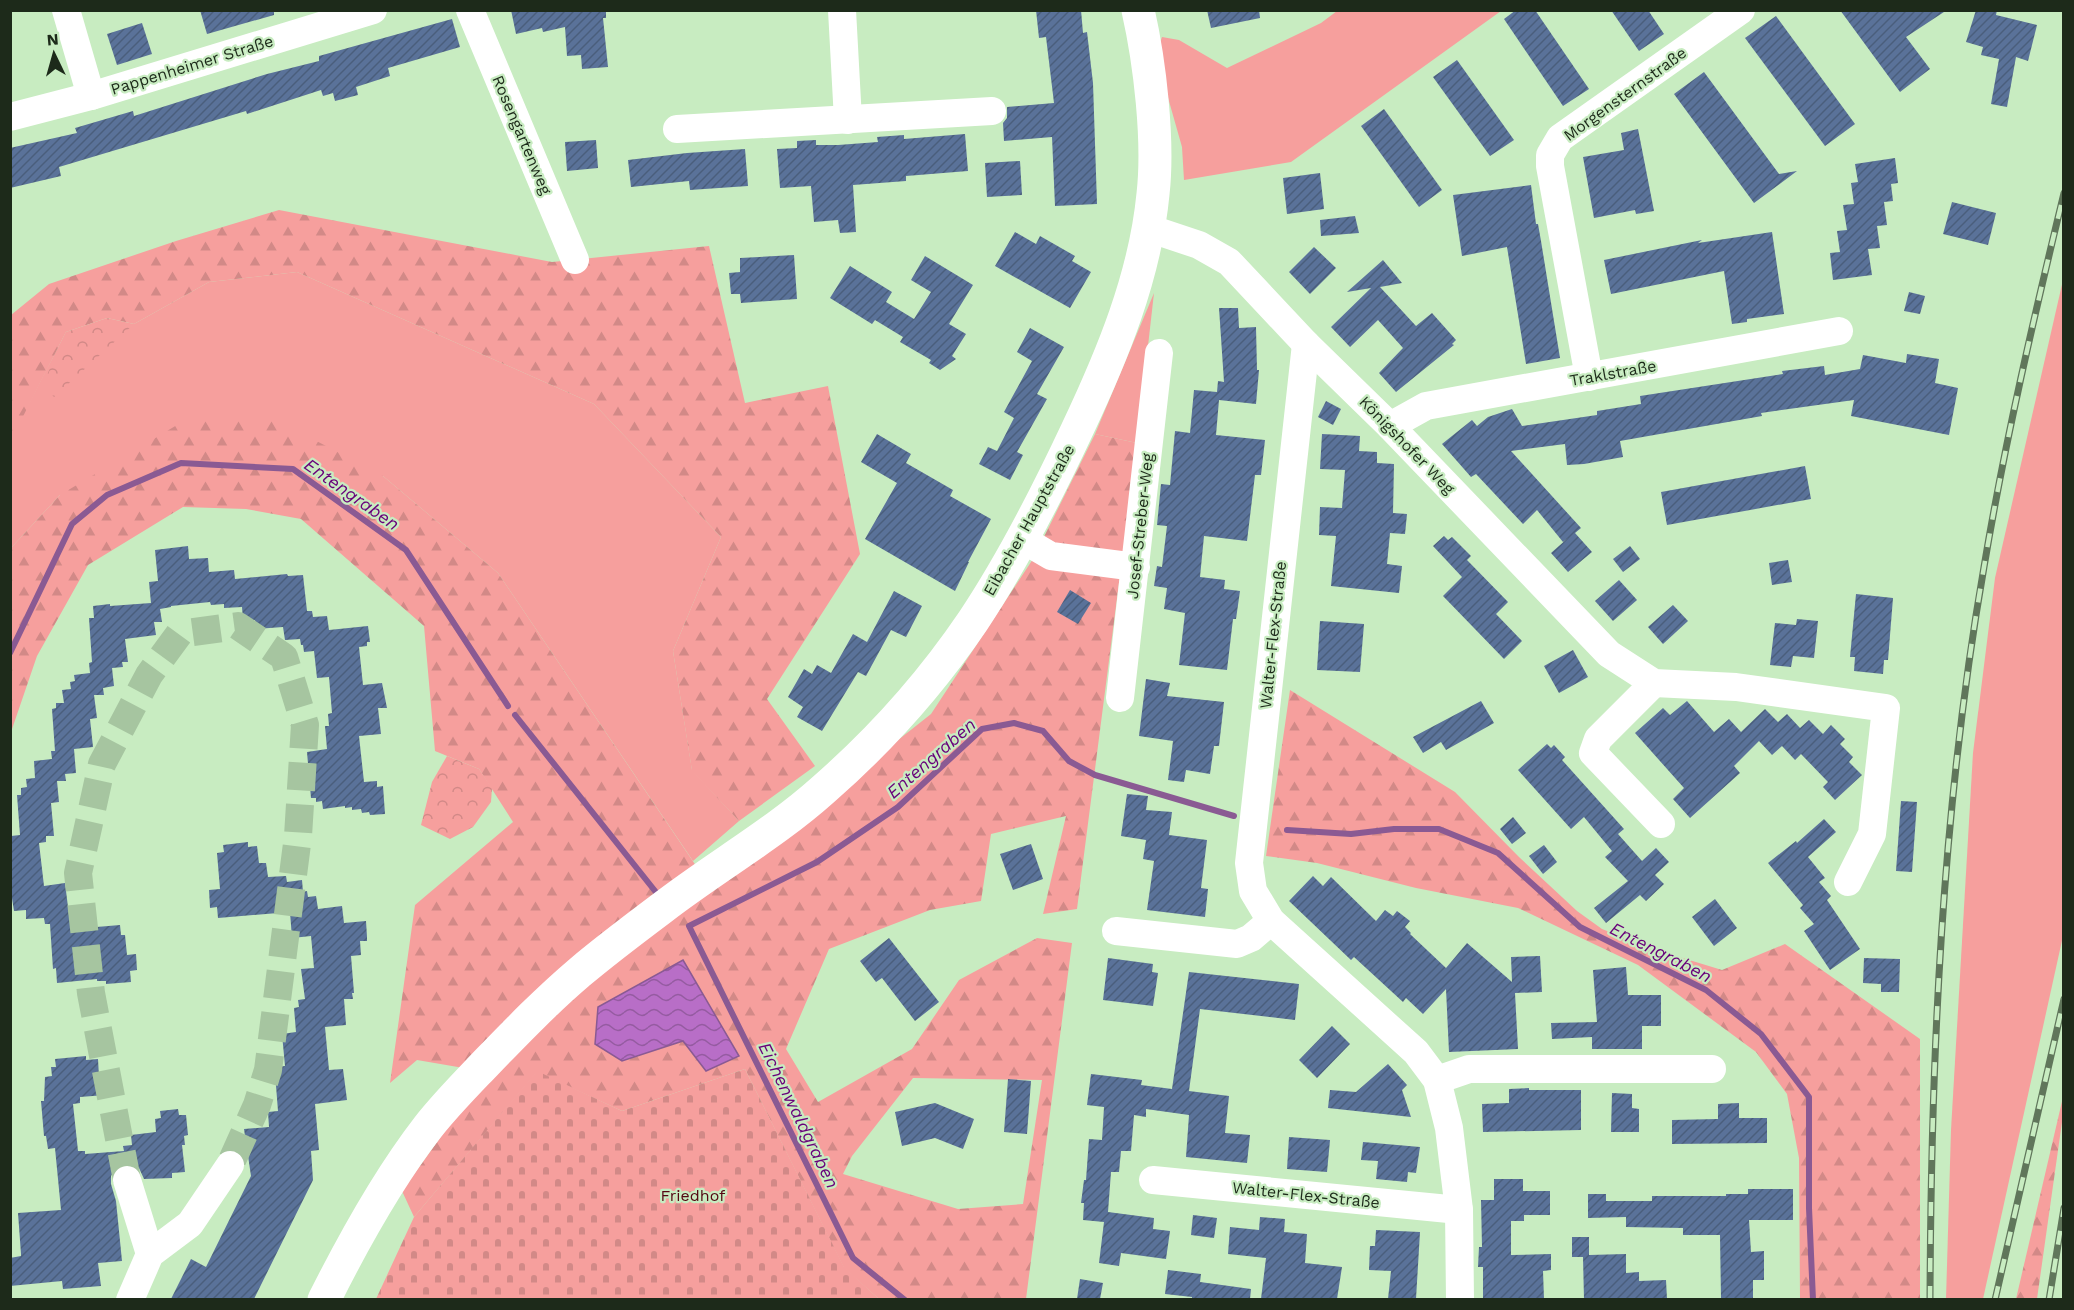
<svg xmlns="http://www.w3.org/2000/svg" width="2074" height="1310" font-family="'Work Sans',sans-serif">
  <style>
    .grass { fill: #f69f9d }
    .forest { fill: url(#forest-firs); fill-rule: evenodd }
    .cemetery { fill: url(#cemetery-stones) }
    .park { fill: url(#park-crowns) }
    .water { fill: url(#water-waves); stroke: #8a5a93; stroke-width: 1.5 }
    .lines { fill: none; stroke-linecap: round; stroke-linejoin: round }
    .stream { stroke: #8a5a93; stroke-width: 6 }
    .building { fill: url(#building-hatch) }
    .minor-tunnel { stroke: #a6c5a0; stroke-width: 28; stroke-dasharray: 28 14; stroke-linecap: butt }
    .minor { stroke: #fff; stroke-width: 28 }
    .major { stroke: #fff; stroke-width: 33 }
    .rail-casing { stroke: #60765b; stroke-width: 7 }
    .rail { stroke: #c8ecc1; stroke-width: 4.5; stroke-dasharray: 14; stroke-linecap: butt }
    .labels { text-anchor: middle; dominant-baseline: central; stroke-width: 4.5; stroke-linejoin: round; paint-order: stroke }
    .street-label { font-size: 16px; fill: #1d2a1a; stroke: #c8ecc1 }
    .park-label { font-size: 16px; fill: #540612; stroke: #c8ecc1 }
    .water-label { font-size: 18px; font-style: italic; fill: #68007a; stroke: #c8ecc1 }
  </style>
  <defs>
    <pattern id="forest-firs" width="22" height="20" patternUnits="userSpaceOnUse" patternTransform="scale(1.5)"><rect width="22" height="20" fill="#f69f9d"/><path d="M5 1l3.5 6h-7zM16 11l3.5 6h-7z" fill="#d28987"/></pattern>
    <pattern id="cemetery-stones" width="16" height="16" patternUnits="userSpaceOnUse" patternTransform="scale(1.5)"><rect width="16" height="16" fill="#f69f9d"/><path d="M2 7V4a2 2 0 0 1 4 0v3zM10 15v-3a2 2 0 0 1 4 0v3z" fill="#d28987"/></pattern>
    <pattern id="park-crowns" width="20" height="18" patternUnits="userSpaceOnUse" patternTransform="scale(1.5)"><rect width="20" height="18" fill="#f69f9d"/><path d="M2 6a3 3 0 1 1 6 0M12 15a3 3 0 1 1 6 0" fill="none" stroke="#d28987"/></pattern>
    <pattern id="water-waves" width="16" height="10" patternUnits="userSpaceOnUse" patternTransform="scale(1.5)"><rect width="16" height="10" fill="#b86ec7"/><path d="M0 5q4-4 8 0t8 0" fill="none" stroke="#955ba1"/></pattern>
    <pattern id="building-hatch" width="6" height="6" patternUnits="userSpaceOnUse" patternTransform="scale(1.5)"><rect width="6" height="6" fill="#5a7299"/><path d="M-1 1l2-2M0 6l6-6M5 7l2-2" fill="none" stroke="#4a5e7c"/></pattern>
  </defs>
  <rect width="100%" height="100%" fill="#c8ecc1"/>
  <g class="grass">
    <polygon points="1337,11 1501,11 1291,162 1184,180 1182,147 1163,80 1160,43 1162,37 1179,40 1227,68 1321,23"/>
    <polygon points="297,272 594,404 721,537 673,651 692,770 739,821 693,861 498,573 383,476 60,495 11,548 10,440 66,332 134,324 209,282"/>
    <polygon points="2063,280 2063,936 1983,1299 1946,1299 1951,1130 1973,753 1995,578"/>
    <polygon points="1154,293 1137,443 1095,434"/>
  </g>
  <g class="forest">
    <polygon points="279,210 552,262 709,246 745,403 828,386 860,554 767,699 815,766 739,821 692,771 673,651 721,537 594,404 297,272 209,282 134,324 107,318 66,332 11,440 11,315 49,284 176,241"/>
    <path d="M192 416H269L383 476 498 573 711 888 931 714 1033 559 1095 434 1137 443 1077 909 1043 914 1066 816 991 834 981 901 930 910 829 949 786 1049 818 1102 912 1049 959 980 1037 938 1072 943 1026 1299H879L844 1268 745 1069 622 1111 537 1072 414 1217 402 1191 487 1072 417 1060 390 1083 415 905 513 822 479 769 435 751 424 626 301 519 246 509 183 507 88 565 37 656 11 732V548L60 495ZM683 960V1041L622 1061ZM913 1078 1042 1080 1023 1204 958 1209 843 1174 852 1156Z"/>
    <polygon points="1290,690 1455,792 1519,857 1577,911 1602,929 1650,948 1722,970 1785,944 1920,1039 1920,1299 1800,1299 1799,1158 1787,1094 1756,1052 1638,965 1518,908 1416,888 1317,863 1266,856"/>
    <polygon points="2063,1097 2063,1115 2037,1299 2016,1299"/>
  </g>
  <polygon class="cemetery" points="745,1069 844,1267 879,1299 376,1299 414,1217 537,1071 622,1111"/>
  <g class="park">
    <polygon points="107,318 134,324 54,397 43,384 66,332"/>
    <polygon points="447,756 479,769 492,788 491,802 473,827 450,839 421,825 432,782"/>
  </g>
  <polygon class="water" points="683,960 739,1056 706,1071 683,1041 622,1061 595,1044 598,1007"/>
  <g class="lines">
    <g class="stream">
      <polyline points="10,653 72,524 107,495 181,463 293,469 406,550 508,706"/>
      <polyline points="515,715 659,896"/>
      <polyline points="1287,830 1351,834 1394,829 1439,829 1498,853 1580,927 1706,990 1761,1034 1809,1097 1809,1208 1813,1300"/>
      <polyline points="905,1300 853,1258 689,926 817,862 898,807 982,729 1014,723 1043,731 1069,761 1095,775 1234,816"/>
    </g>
  </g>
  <g class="building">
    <polygon points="200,10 274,10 274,15 207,34"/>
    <polygon points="511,10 606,10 606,18 603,18 608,67 582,69 581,55 567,56 565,27 543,32 542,28 516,34"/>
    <polygon points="1036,10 1081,10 1083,33 1087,32 1093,83 1097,204 1055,206 1052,137 1004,141 1003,123 1007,118 1007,107 1054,103 1046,37 1039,38"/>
    <polygon points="1207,10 1259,10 1260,18 1211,28"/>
    <polygon points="1516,10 1535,10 1589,89 1563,106 1504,19"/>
    <polygon points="1611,10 1648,10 1664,34 1639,51"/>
    <polygon points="1840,10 1947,10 1906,37 1930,69 1900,92"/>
    <polygon points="1976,10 1997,10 1996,15 2037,25 2028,61 2016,57 2007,107 1991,104 1999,59 1981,55 1983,47 1966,42"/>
    <polygon points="1776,16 1855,124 1825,146 1745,38"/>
    <polygon points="452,19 460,47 388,68 390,76 356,87 358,95 335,101 333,93 323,96 321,90 247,114 246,111 59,167 61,176 10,188 10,148 77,133 75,128 133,111 134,116 267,74 319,61 319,56"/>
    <polygon points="142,23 152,54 117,65 107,34"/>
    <polygon points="1457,60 1514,140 1490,156 1433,77"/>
    <polygon points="1704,72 1779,174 1797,171 1754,203 1674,94"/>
    <polygon points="1384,109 1442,190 1419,207 1361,126"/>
    <polygon points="1638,129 1654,211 1636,214 1635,210 1594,218 1583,157 1624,150 1621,133"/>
    <polygon points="965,134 968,171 906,176 906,181 853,185 856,232 840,233 838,220 814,222 811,186 780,188 777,149 797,148 797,141 816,140 816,145 838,145 878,142 877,137 904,135 904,139"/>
    <polygon points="596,140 598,168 567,171 565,142"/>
    <polygon points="745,149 748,186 690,190 689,181 631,187 628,160 687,153"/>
    <polygon points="1895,158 1898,183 1891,184 1893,201 1884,202 1887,225 1877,226 1880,248 1868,249 1872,275 1833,280 1830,253 1840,252 1837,231 1847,230 1843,205 1854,204 1851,183 1858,182 1855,164"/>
    <polygon points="1020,161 1022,195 987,197 985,163"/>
    <polygon points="1320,173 1324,209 1287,214 1283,178"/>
    <polygon points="1531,185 1536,224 1538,224 1541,241 1560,358 1526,364 1507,247 1462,256 1453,195"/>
    <polygon points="1952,202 1996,213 1988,245 1943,234"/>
    <polygon points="1355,216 1359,233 1321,236 1320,220"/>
    <polygon points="1015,232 1036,244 1040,236 1075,256 1072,261 1091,272 1070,308 995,266"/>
    <polygon points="1772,232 1784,314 1747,319 1747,322 1732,324 1724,271 1611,294 1604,260 1702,240 1698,243"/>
    <polygon points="1314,247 1336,268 1310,294 1289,272"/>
    <polygon points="794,255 797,299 741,303 740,294 731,294 729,273 740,272 740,258"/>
    <polygon points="925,256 973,285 949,324 966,334 952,356 956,359 940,370 929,363 931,360 900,342 903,337 875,320 872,324 830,298 850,266 892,292 886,302 914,319 931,292 911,280"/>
    <polygon points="1383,260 1402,283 1380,287 1416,326 1432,313 1456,340 1452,344 1454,345 1396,392 1379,373 1403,348 1378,320 1350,347 1331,327 1371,288 1347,292"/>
    <polygon points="1909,292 1925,296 1920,314 1904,311"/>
    <polygon points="1219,308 1238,308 1239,328 1256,327 1257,370 1259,370 1256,404 1219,400 1216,435 1265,440 1261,475 1255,475 1247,541 1204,536 1200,577 1225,580 1224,589 1240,591 1236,619 1233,619 1227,670 1179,665 1185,613 1164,609 1167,588 1154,586 1157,566 1162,567 1167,526 1157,525 1161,484 1170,485 1175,431 1190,433 1194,390 1217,392 1218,381 1224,382"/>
    <polygon points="1030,328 1064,347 1037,394 1047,399 1017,452 1023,455 1010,480 979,464 988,447 997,451 1014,418 1004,412 1032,361 1017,352"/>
    <polygon points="1907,354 1939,359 1935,383 1958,388 1949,435 1851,416 1854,400 1761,413 1762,416 1620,441 1623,457 1584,464 1567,465 1565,444 1511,451 1581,528 1575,533 1592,552 1568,572 1551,553 1568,538 1563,542 1537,510 1523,524 1476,474 1471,477 1442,444 1472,420 1477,426 1488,417 1512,409 1522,426 1597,415 1597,411 1641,404 1640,396 1783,374 1782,371 1824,366 1825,375 1860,369 1863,355 1906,363"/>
    <polygon points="1326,401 1341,409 1333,425 1318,417"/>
    <polygon points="877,434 911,454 906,463 953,490 950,496 991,519 968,562 969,562 955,591 865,539 897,483 861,462"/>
    <polygon points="1322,434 1360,436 1359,451 1377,452 1377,463 1394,464 1393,513 1407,514 1405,534 1390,533 1387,564 1402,566 1399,593 1331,586 1336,536 1319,535 1320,507 1342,508 1345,470 1320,469"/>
    <polygon points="1805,466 1811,499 1667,525 1661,492"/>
    <polygon points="1444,536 1448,540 1452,537 1471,556 1467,560 1508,602 1496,614 1522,641 1504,659 1443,596 1462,577 1433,546"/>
    <polygon points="188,546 189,559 208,558 209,572 234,570 235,579 287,574 288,576 303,575 307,611 312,611 313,617 327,616 329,630 368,626 370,642 367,642 367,646 359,647 363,685 382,683 387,708 378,708 381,734 359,736 364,782 377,781 377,787 383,786 385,814 370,815 369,812 362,813 361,809 352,810 352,807 345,808 345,806 323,809 322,801 316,802 316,798 311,798 307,752 327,749 325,726 329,726 328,714 332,713 329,677 317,678 314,651 304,652 303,645 301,645 300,639 285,640 283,627 256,629 255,620 243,621 242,607 224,608 224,604 211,605 210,602 171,606 171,607 160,609 162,622 154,622 156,635 125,639 128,662 122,662 123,667 112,668 114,686 103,688 104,695 94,695 97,718 90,719 93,747 74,749 76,773 65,774 66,781 57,781 59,802 51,803 54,836 46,836 46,842 39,843 44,886 65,883 69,915 77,914 77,919 84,919 85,928 120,925 121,935 125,935 127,955 136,954 137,970 130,971 131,982 106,984 106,981 97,981 97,979 57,983 56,968 53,969 50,924 45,924 44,918 26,919 26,910 14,911 11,892 11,836 20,835 17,795 21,795 21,788 27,787 26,779 35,778 34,761 52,759 51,751 55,751 52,709 56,708 56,703 64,703 62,690 71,689 70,682 75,681 74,675 90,673 89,663 92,662 89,618 94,618 93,606 110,604 110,606 151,603 149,582 158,581 155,550"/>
    <polygon points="1630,546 1640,559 1623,572 1613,559"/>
    <polygon points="1788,560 1792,582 1772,585 1769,563"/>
    <polygon points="1619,580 1637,600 1613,621 1595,601"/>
    <polygon points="1070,590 1091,603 1078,624 1057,612"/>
    <polygon points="894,591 922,606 906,637 891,630 866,676 858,672 822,731 797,717 803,707 788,697 804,669 812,674 817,665 831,673 853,634 867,642"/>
    <polygon points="1856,594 1893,598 1888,660 1884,660 1883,674 1854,671 1855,657 1850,657"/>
    <polygon points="1673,605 1688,621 1663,644 1648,627"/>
    <polygon points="1797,619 1818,621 1814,658 1793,656 1791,667 1770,665 1775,623 1796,625"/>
    <polygon points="1320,621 1364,624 1360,672 1317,670"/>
    <polygon points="1573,650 1588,677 1559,693 1544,666"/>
    <polygon points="1146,679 1170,683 1167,696 1224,702 1219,746 1214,746 1210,774 1186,770 1184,782 1168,780 1173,741 1139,736"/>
    <polygon points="1481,701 1494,723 1446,750 1441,742 1423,753 1413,737"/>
    <polygon points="1687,701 1714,732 1729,719 1741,732 1765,709 1778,722 1787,714 1800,728 1809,720 1823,734 1831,725 1845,739 1840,744 1853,757 1849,762 1862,775 1835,800 1823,787 1828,782 1801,754 1795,760 1782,746 1772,755 1759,741 1734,766 1740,773 1690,818 1673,799 1684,788 1635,733 1663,708 1670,715"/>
    <polygon points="1547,744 1551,748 1554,745 1565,757 1562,760 1624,829 1618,834 1642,861 1656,848 1669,862 1655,875 1664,884 1646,901 1640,895 1606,923 1594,908 1628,881 1605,857 1612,851 1584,817 1571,829 1518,770"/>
    <polygon points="1127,794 1148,796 1146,810 1172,812 1169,835 1207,840 1201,888 1208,889 1205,917 1147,910 1154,861 1143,859 1146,840 1121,836"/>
    <polygon points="1901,801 1917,802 1912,872 1896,871"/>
    <polygon points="1513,817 1526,833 1512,844 1500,829"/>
    <polygon points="1824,819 1836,832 1808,857 1825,878 1819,882 1831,896 1827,900 1860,949 1830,970 1804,931 1814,924 1800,908 1803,905 1768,863 1796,841 1797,843"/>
    <polygon points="248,842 248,847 257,846 259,863 266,863 268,877 286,876 287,882 302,880 303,892 307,891 308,897 316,896 318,909 342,906 344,923 366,921 367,937 367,941 360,941 361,955 351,956 354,993 352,993 353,999 344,999 346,1025 325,1027 329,1070 343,1069 347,1100 315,1104 319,1150 311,1151 313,1180 254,1299 171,1299 191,1259 206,1267 251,1176 244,1129 269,1127 268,1112 278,1111 275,1073 277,1073 277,1067 285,1066 282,1034 296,1032 294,1008 299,1007 298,1000 305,999 301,969 314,968 311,936 292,938 290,912 218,918 217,907 210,908 209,890 220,889 217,853 224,852 223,845"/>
    <polygon points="1031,844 1043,879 1013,890 1000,854"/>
    <polygon points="1544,845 1557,862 1543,874 1529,856"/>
    <polygon points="1313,876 1323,886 1331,877 1376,921 1385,910 1393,916 1397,911 1410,921 1405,927 1411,933 1410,934 1446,968 1467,943 1512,982 1511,957 1540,956 1542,992 1515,993 1518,1049 1449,1052 1446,989 1423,1014 1406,998 1403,1002 1354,957 1351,960 1289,901"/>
    <polygon points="1715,899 1737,928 1714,946 1692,917"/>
    <polygon points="889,938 939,1002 915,1021 882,978 876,982 860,961"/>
    <polygon points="1108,958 1153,964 1152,972 1158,973 1153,1006 1103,1000"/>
    <polygon points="1864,958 1900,959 1899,992 1881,992 1881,984 1863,983"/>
    <polygon points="1626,967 1628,995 1661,995 1661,1026 1642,1026 1642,1049 1592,1049 1592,1037 1552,1039 1551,1023 1597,1022 1593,970"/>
    <polygon points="1189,972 1299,984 1295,1020 1200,1009 1189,1091 1229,1096 1225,1133 1250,1135 1247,1163 1186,1157 1189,1115 1146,1109 1146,1117 1134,1115 1131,1151 1121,1151 1119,1172 1111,1172 1108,1212 1154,1218 1153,1229 1170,1231 1166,1259 1121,1253 1119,1266 1099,1263 1104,1222 1083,1220 1084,1203 1081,1203 1084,1180 1086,1180 1089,1139 1102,1140 1104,1107 1087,1105 1091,1074 1142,1080 1141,1085 1172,1089"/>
    <polygon points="1332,1026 1350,1044 1317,1078 1299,1060"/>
    <polygon points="86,1056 86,1060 98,1059 99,1077 116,1075 118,1094 80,1097 80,1103 73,1104 78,1151 85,1151 85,1154 124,1151 123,1146 132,1145 131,1135 156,1132 155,1119 161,1118 160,1111 178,1109 179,1115 186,1115 188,1135 184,1136 185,1145 182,1145 185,1172 172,1173 172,1178 144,1179 139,1168 131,1164 123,1164 115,1169 111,1176 111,1184 116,1201 122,1261 98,1263 101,1286 63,1289 62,1281 10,1286 10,1258 21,1256 21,1254 18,1213 61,1210 55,1148 48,1149 46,1136 44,1136 41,1101 44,1101 45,1077 52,1076 51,1067 56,1067 55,1059"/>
    <polygon points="1388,1064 1407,1085 1402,1090 1411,1117 1328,1108 1330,1090 1356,1092"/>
    <polygon points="1008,1079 1031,1081 1027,1134 1004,1132"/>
    <polygon points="1529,1088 1529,1090 1581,1090 1581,1130 1483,1132 1482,1104 1509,1103 1509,1089"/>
    <polygon points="1612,1093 1632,1094 1632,1108 1639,1109 1639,1132 1611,1132"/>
    <polygon points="935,1103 974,1119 963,1149 935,1138 902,1146 895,1112"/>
    <polygon points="1739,1103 1739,1118 1767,1118 1767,1143 1672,1144 1672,1120 1718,1119 1718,1104"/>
    <polygon points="1289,1137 1330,1140 1327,1172 1287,1169"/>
    <polygon points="1363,1142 1420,1147 1416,1173 1408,1172 1407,1182 1376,1179 1378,1161 1361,1160"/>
    <polygon points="1494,1179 1523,1179 1523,1191 1550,1191 1550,1215 1524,1215 1524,1221 1511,1221 1511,1255 1551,1254 1551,1270 1543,1271 1544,1299 1483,1299 1483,1267 1478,1267 1479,1247 1482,1247 1481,1200 1494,1200"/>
    <polygon points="1748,1189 1793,1189 1793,1220 1749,1220 1751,1252 1764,1251 1764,1280 1753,1280 1753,1298 1721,1298 1720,1235 1683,1235 1683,1228 1626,1227 1626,1217 1588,1218 1588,1194 1606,1194 1606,1201 1652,1201 1652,1196 1726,1196 1726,1194 1748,1194"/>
    <polygon points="1193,1215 1217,1218 1214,1238 1191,1235"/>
    <polygon points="1260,1217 1285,1219 1284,1232 1307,1234 1305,1263 1342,1267 1337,1299 1261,1299 1266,1258 1228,1254 1230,1227 1259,1230"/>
    <polygon points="1376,1230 1420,1232 1416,1299 1388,1299 1391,1271 1369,1270 1370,1246 1375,1246"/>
    <polygon points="1572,1237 1589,1237 1589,1255 1626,1254 1626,1273 1639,1272 1639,1281 1666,1280 1667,1299 1584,1299 1583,1257 1572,1257"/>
    <polygon points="1168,1270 1201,1274 1200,1282 1251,1289 1250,1299 1192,1299 1192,1297 1165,1294"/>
    <polygon points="1080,1279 1103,1283 1100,1299 1077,1299"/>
  </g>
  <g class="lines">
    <polyline class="minor-tunnel" points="127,1180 91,993 78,873 102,764 149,675 179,634 238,626 284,657 305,725 298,836 268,1070 257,1105 230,1165"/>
    <g class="minor">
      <polyline points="66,10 91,96"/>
      <polyline points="470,10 575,260"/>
      <polyline points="842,10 848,120"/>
      <polyline points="10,117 91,96 373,10"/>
      <polyline points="677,129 992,111"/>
      <polyline points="1148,228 1199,245 1229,262 1306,344 1390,426 1609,654 1654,683 1736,687 1886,708 1872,834 1848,882"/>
      <polyline points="1306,344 1249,863 1253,891 1271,921 1416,1052 1437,1080 1449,1128 1459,1210 1460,1300"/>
      <polyline points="1589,377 1550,166 1550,155 1560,138 1741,10"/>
      <polyline points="1390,426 1426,406 1839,331"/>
      <polyline points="1022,539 1051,556 1136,567"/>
      <polyline points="1654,683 1598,739 1593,753 1661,824"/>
      <polyline points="1120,698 1159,353"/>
      <polyline points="1116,931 1237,944 1251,938 1271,921"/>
      <polyline points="1437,1080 1469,1069 1712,1069"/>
      <polyline points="127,1180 150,1254"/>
      <polyline points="1153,1180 1459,1210"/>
      <polyline points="130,1300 150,1254 190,1224 230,1165"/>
    </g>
    <path class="major" d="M324 1300C354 1240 387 1180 428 1127 446 1104 467 1083 487 1062 517 1031 547 1000 580 972 606 950 634 929 662 908 715 867 774 834 824 789 880 740 931 683 973 621 1013 561 1046 496 1077 430 1112 356 1145 277 1153 194 1159 141 1150 63 1138 10"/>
    <defs>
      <g id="rail">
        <path d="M1930 1300C1931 1055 1942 808 1984 567 2005 441 2034 317 2064 193"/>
        <polyline points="1995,1300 2064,999"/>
        <polyline points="2049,1300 2064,1208"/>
      </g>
    </defs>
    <use href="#rail" class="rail-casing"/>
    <use href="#rail" class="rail"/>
  </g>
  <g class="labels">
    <g class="street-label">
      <text transform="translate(192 65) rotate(-17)">Pappenheimer Straße</text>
      <text transform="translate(1625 94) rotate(-36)">Morgensternstraße</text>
      <text transform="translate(522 135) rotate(67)">Rosengartenweg</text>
      <text transform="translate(1613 373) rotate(-10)">Traklstraße</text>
      <text transform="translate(1407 445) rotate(46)">Königshofer Weg</text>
      <text transform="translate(1029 520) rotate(-61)">Eibacher Hauptstraße</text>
      <text transform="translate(1140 526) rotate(-84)">Josef-Streber-Weg</text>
      <text transform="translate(1273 635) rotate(-84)">Walter-Flex-Straße</text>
      <text transform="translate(1306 1195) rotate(6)">Walter-Flex-Straße</text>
    </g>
    <g class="park-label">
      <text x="693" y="1195">Friedhof</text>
    </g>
    <g class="water-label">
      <text transform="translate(352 494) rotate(35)">Entengraben</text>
      <text transform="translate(931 758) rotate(-41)">Entengraben</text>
      <text transform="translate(1661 952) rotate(27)">Entengraben</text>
      <text transform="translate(799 1115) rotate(64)">Eichenwaldgraben</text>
    </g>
  </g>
  <rect width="2074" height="1310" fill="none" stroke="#1d2a1a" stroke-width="24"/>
  <g transform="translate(54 54) rotate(355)" stroke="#c8ecc1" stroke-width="4.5" paint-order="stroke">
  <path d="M0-4.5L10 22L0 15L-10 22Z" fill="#1d2a1a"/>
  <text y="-9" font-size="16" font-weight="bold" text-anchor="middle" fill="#1d2a1a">N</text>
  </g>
</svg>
